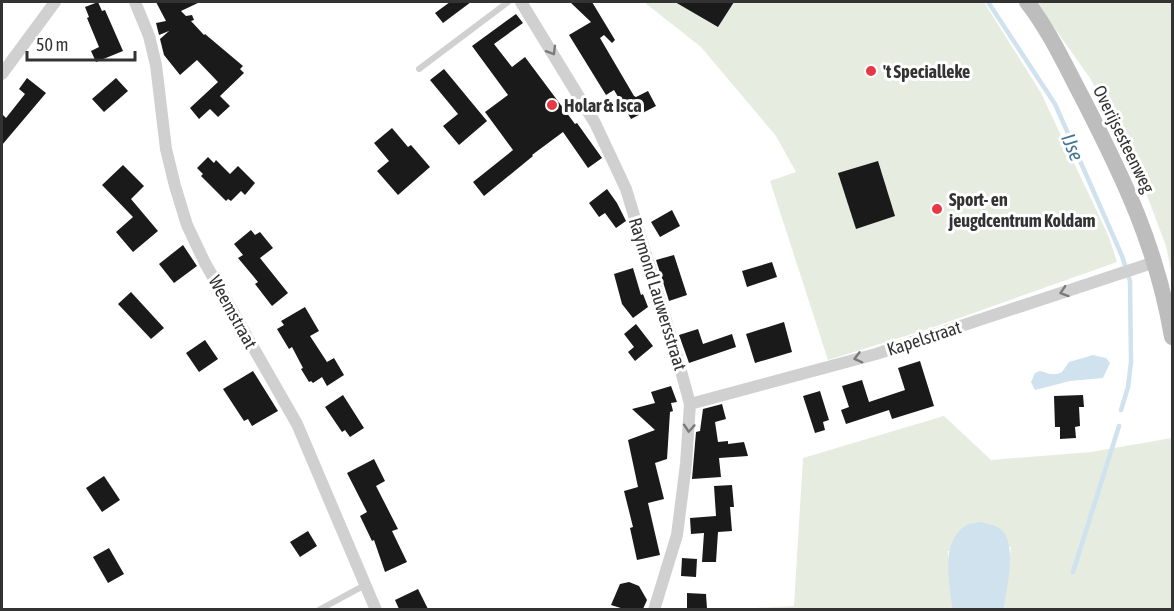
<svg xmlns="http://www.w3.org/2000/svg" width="1174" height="611" font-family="'Asap Condensed',sans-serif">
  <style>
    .green { fill: #e6ecdf }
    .water { fill: #cfe2ee }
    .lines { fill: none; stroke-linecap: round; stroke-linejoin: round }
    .stream { stroke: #cfe2ee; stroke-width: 4.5 }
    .building { fill: #1a1a1a }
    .service { stroke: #d0d0d0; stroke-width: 6 }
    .minor { stroke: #d0d0d0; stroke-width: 12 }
    .secondary { stroke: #bdbdbd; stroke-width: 16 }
    .oneway { stroke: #7a7a7a }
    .poi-dot { fill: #e63946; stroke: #fff; stroke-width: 2 }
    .labels { text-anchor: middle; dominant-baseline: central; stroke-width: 6; stroke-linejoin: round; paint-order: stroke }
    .poi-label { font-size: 18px; font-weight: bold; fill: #333; stroke: #fff; text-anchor: start }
    .street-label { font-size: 18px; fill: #333; stroke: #fff }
    .water-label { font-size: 20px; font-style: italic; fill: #3f7597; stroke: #fff }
  </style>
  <rect width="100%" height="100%" fill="#fff"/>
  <g class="green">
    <polygon points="644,2 984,2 1041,93 1109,237 1117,262 931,328 828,360 770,181 796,172 776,136 701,47"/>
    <polygon points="1036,2 1172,2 1172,275 1166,246 1136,166 1090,78"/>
    <polygon points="944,416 991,460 1091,452 1172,438 1172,609 1004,609 1011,547 948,551 952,609 718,610 794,606 803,458"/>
  </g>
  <g class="water">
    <polygon points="1093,355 1106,358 1110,363 1103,378 1070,381 1035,390 1031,382 1035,373 1040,371 1050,374 1057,374 1062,372 1069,362"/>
    <path d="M981 522C987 524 995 525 999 528 1019 541 1006 589 1004 609H952C950 583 939 541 967 525 971 523 978 523 981 522Z"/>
  </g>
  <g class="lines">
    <g class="stream">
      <polyline points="988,2 1055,104 1122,256 1130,281 1131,362 1128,387 1121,410"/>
      <polyline points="1073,572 1119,426"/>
    </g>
  </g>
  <g class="building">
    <polygon points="98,2 102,11 105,10 123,51 96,62 91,51 99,47 87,18 89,17 85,7"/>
    <polygon points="156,2 200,2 181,11 186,16 192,15 194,20 191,21 204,35 205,34 243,66 240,69 244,73 220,96 230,106 218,117 210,109 199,119 190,108 218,82 197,60 180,75 164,55 160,39 169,31 159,35 156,23 166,21"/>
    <polygon points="450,2 471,2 443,23 435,13"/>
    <polygon points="570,2 592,2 615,40 612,43 604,35 600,38 634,96 636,97 648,91 656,106 631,119 614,90 606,95 569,35 591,22"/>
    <polygon points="675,2 734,2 718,27"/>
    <polygon points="516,14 523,23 494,44 512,67 525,57 575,124 577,123 602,158 588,168 563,132 532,155 533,156 484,196 473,182 513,150 485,112 508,95 472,46"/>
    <polygon points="444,69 487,121 459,145 443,126 458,114 430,80"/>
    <polygon points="27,78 46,93 2,145 2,114 6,118 25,94 19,89"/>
    <polygon points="116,78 128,91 104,112 92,99"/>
    <polygon points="392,128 408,147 411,145 430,167 398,195 377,171 389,161 374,143"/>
    <polygon points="208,157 214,163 216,160 230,174 238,166 255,183 245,195 241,191 231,201 228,199 226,201 201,176 203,174 197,168"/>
    <polygon points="878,161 895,216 856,229 838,173"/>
    <polygon points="123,165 144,186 131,199 158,231 133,252 116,232 133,217 102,185"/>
    <polygon points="607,189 617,203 626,221 616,228 605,213 599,217 589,203"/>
    <polygon points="672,210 680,226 660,237 651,222"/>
    <polygon points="251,230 255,235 260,232 273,248 260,258 288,293 272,306 255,284 258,282 238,258 243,255 234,244"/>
    <polygon points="183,245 197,266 174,283 159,264"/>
    <polygon points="674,255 687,295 669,301 656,260"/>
    <polygon points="772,262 777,277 747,287 742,271"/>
    <polygon points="633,268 641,295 643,294 648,307 633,318 622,304 614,274"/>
    <polygon points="131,292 164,328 151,339 118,304"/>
    <polygon points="305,307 319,331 310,336 327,362 334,358 344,375 327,386 322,377 313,383 311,381 309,382 301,369 303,368 292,347 289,349 277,329 284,325 281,321"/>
    <polygon points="784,322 792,352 755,363 746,334"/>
    <polygon points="636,324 653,346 635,361 628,352 634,347 624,334"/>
    <polygon points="698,329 703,344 732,334 736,347 689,363 679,335"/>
    <polygon points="205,340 218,359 199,372 186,353"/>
    <polygon points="920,361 934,406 892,419 889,410 846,424 841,410 849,407 842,386 862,380 869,402 905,390 898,368"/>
    <polygon points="253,371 278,411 252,426 248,419 244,421 223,389"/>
    <polygon points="671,386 677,402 671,403 673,411 670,412 667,459 655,463 664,499 648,503 660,555 637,560 630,528 633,527 624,491 638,487 628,440 655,430 632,409 655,403 651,392"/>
    <polygon points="820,391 829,420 823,422 825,430 815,433 803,396"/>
    <polygon points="343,395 364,428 350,437 345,430 342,432 325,407"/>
    <polygon points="1083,395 1084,407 1079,407 1080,426 1075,427 1076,438 1060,439 1060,427 1055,427 1054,396"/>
    <polygon points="722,404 726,419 715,422 718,442 728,441 728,444 744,442 748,456 719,458 721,477 692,479 696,432 700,431 703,409"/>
    <polygon points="374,459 385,481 376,486 398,529 392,531 407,562 385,572 374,540 372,541 360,516 367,512 347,473"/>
    <polygon points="104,476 120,500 102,512 86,488"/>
    <polygon points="732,485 734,507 730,507 732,531 718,532 716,562 702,562 704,533 691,534 690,518 716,516 714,486"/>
    <polygon points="308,531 317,546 300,557 290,542"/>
    <polygon points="109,548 124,574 108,583 93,557"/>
    <polygon points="682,558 697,559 696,577 681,576"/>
    <polygon points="629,582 639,586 647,600 643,609 624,609 611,605 620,584"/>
    <polygon points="418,589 428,609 399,609 395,600"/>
    <polygon points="687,593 706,594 707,609 687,609"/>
  </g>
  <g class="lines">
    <g class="service">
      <polyline points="419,69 508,2"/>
      <polyline points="319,610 365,585"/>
    </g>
    <g class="minor">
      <polyline points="135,2 149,36 156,65 166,149 175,186 187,225 205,263 297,424 376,610"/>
      <polyline points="521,2 595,123 626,189 678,360 690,404 686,464 677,535 654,610"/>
      <polyline points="2,74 55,2"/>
      <polyline points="690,404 876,354 1155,262"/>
    </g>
    <path class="secondary" d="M1027 2C1049 30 1065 65 1082 97 1123 177 1157 247 1172 337"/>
  </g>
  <defs><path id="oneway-chevron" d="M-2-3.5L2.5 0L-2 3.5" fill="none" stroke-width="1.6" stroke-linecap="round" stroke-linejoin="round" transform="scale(1.5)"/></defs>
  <g class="oneway">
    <use href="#oneway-chevron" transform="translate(552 51) rotate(59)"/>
    <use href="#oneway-chevron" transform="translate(1064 292) rotate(162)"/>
    <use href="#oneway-chevron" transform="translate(858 358) rotate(165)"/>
    <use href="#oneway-chevron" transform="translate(689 428) rotate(94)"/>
  </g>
  <g class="poi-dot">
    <circle cx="871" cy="71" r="6"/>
    <circle cx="552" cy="105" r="6"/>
    <circle cx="937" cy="209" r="6"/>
  </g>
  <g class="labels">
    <g class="poi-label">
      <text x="883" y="71">'t Specialleke</text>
      <text x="564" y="105">Holar &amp; Isca</text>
      <text x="949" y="199">Sport- en<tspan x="949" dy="21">jeugdcentrum Koldam</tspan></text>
    </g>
    <g class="street-label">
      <text transform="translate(1124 139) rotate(64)">Overijsesteenweg</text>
      <text transform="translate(658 294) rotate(73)">Raymond Lauwersstraat</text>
      <text transform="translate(233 312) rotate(61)">Weemstraat</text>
      <text transform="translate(924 338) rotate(-18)">Kapelstraat</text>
    </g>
    <g class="water-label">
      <text transform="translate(1073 147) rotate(67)">IJse</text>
    </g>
  </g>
  <rect width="1174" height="611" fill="none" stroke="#333333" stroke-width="6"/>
  <path d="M27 51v9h108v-9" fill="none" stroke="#333333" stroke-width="3"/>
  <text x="36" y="51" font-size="18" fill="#333333" stroke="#ffffff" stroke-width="4.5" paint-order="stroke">50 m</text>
</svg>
